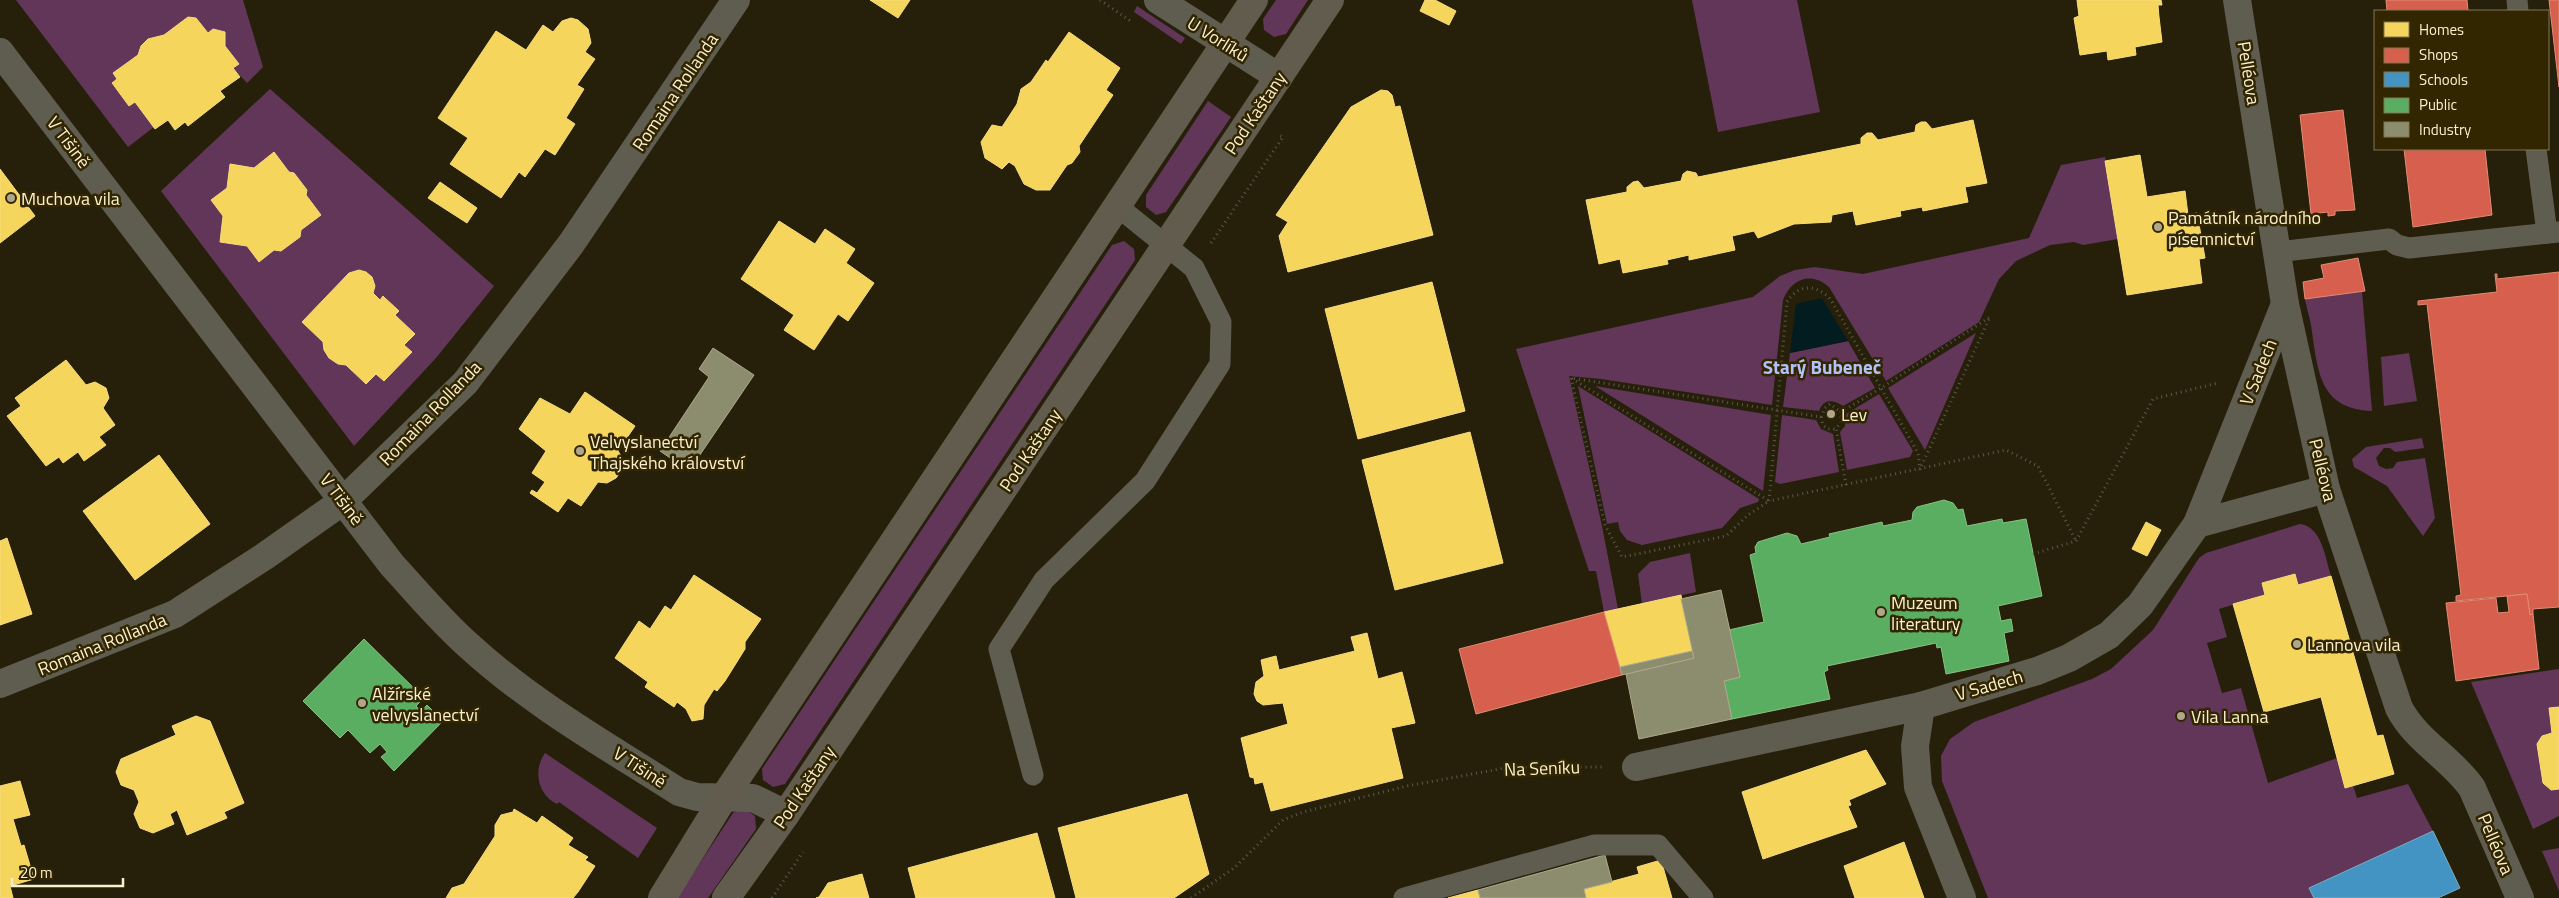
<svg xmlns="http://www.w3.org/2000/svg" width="2559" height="898" font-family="'Titillium Web',sans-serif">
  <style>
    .green { fill: #613658; fill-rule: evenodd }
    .water { fill: #031c1f }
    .homes { fill: #f6d55c; stroke: #f8dd7e }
    .shops { fill: #d6604d; stroke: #e18b74 }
    .schools { fill: #4393c3; stroke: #7aafc6 }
    .public { fill: #5aae61; stroke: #8ac282 }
    .industry { fill: #8c8c6e; stroke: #adaa8b }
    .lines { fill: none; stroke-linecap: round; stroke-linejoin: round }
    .path { stroke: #5c574a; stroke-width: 3; stroke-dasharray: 1 4; stroke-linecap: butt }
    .service { stroke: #5f5c50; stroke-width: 21 }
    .minor { stroke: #5f5c50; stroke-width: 28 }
    .secondary { stroke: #625c4e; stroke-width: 28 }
    .poi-dot { fill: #b0a78a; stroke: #312600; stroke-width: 2 }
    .labels { text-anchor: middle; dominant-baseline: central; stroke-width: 5; stroke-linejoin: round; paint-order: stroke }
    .street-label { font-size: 18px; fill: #fbf0ce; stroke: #312600 }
    .poi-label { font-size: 18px; fill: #fbf0ce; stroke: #312600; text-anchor: start }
    .neighbourhood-label { font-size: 19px; font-weight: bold; fill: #b2c2f9; stroke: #312600 }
  </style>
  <rect width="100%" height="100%" fill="#26200b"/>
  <g class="green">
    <polygon points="16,0 243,0 263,67 247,83 233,68 238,64 225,46 225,32 213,29 208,33 196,18 188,17 164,35 148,39 141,46 138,55 113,73 117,79 112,84 129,106 135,102 154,127 128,147"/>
    <polygon points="1276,0 1308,0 1286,34 1274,37 1264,30 1263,19"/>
    <polygon points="1692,0 1797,0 1820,112 1718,132"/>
    <polygon points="1137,6 1185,38 1181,44 1134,12"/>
    <path d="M270 89 494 286 436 358 354 446 161 191ZM274 152 289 172 294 173 307 190 306 195 321 215 301 230 300 237 281 251 274 250 259 262 247 246 220 242 223 216 211 200 227 188 230 165 254 168ZM359 270C371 272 376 281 373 293L380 300 384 296 399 311 395 315 414 334 404 345 411 352 376 374 366 384 346 365 338 364 329 358 324 350 323 342 302 322 349 273Z"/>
    <polygon points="1208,101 1231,117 1166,212 1156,215 1146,207 1146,195"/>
    <path d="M2105 157 2118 239 2083 245 2074 242 2050 245 2016 261 1999 279 1979 322 1886 381 1829 287C1811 271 1791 279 1783 300L1772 405 1601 379 1569 376 1602 526 1618 609 1604 612 1596 571H1589L1516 349 1753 297 1780 276 1795 270 1815 267 1863 274 2029 238 2061 165Z"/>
    <polygon points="1124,241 1134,249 1135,260 785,784 773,787 763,780 762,769 1112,245"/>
    <path d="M2362 291 2372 411C2321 409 2318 374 2312 332 2311 320 2307 311 2305 299Z"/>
    <polygon points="1976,333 1925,450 1888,388"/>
    <path d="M1848 341 1875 388 1843 406C1833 399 1823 399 1819 411L1783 407 1790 353Z"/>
    <polygon points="2409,353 2417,401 2384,406 2381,357"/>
    <polygon points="1578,386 1759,499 1758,502 1740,508 1722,528 1642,545 1627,540 1620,531 1618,522 1607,524"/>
    <polygon points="1595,386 1771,415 1763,491"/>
    <polygon points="1879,394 1913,451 1910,457 1847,470 1840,432 1845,426 1846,414"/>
    <polygon points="1782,415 1816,420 1821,429 1833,434 1839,472 1780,484 1775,482"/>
    <polygon points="2422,438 2424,448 2395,452 2390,448 2384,448 2376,458 2379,466 2386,469 2393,468 2397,462 2425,458 2435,518 2423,536 2387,486 2354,467 2352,459 2366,447"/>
    <path d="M2300 524C2322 527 2325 557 2331 576L2298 585 2295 574 2262 583 2265 595 2219 609 2227 637 2207 643 2222 693 2241 688 2268 783 2337 758 2345 788 2353 785 2357 798 2408 784 2433 831 2309 888 2314 898H1988L1942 781 1941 756 1950 739 1974 722 2092 679 2111 669 2153 630 2199 558 2206 553Z"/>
    <polygon points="1690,553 1696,592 1642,604 1638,574 1650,562"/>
    <path d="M2559 669V707L2550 708 2552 733 2542 736C2536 745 2542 785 2550 790L2559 789V816L2533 829 2471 682Z"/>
    <path d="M545 753 657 828 638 858 559 802 557 804C537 794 533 770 545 753Z"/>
    <polygon points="744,808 755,816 756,829 708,898 677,898 733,813"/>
    <polygon points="2559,848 2559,891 2542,851"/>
  </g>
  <polygon class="water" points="1822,298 1848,341 1790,353 1796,304"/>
  <g class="homes">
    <polygon points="870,0 910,0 898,18"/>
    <polygon points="1425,0 1435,0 1456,11 1449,25 1420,11"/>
    <polygon points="2077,0 2161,0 2162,5 2158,5 2159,17 2162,42 2135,47 2136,55 2108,60 2107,51 2080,55 2074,18 2079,16"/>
    <polygon points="188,17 196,18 208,33 213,29 225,32 225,46 239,64 233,68 240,77 220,91 225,97 188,126 185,122 175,130 168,120 155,129 135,102 129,106 112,83 117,79 113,73 138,55 141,46 148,39 164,35"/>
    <polygon points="571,18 578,20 588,29 591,43 585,52 595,59 577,85 584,89 566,118 575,124 555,155 545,149 525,177 519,172 501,198 450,164 468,138 438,118 496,31 526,50 543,25 553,32 562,21"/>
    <polygon points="1069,32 1120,68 1106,90 1113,95 1079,146 1080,152 1072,163 1067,165 1050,190 1036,190 1024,184 1015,166 1009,162 1002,169 985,158 981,142 992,125 1002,127 1017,104 1021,89 1031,82 1046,60 1048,62"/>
    <polygon points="1381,90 1388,91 1392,95 1395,107 1400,106 1433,235 1288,272 1279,236 1288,222 1276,215 1351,107"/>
    <polygon points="1973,120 1987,183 1965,187 1968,202 1923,211 1922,207 1900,211 1901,216 1856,225 1853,211 1832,215 1831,222 1794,224 1758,238 1754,231 1732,236 1735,250 1689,260 1689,255 1667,260 1668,264 1623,273 1620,259 1599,264 1586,200 1627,192 1627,187 1633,182 1638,181 1644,188 1681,181 1683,174 1687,171 1696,173 1698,177 1861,144 1861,138 1867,133 1872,133 1878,140 1915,132 1916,125 1921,122 1926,122 1932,129"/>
    <polygon points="274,152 289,172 294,173 307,190 306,195 321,215 301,230 300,237 281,251 274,250 259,262 247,246 220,242 223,216 211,200 227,188 230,164 254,168"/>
    <polygon points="2140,155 2147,197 2185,191 2188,215 2197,213 2205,258 2199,259 2202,283 2127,295 2105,161"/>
    <polygon points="0,169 35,216 0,243"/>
    <polygon points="440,182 477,208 467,223 428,198"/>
    <polygon points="779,221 815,244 825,229 855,249 846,263 874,283 848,321 838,314 814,350 784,330 794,315 741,279"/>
    <polygon points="359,270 366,272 372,277 375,286 373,293 380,300 383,296 399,311 395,315 415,334 404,345 412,352 384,381 376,374 366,384 346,365 338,364 329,358 324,350 323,342 302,322 349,273"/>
    <polygon points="1432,282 1465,411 1358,439 1325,309"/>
    <polygon points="66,360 86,385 95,382 106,388 109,398 103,408 115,425 99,437 106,445 84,461 78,452 63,463 59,457 46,466 7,416 21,406 15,398"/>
    <polygon points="585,392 635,426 618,451 623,459 622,470 616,478 607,483 598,482 581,506 568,498 558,512 530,493 532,490 537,493 545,482 532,473 546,451 519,429 540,398 570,414"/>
    <polygon points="1470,432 1503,563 1395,590 1362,460"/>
    <polygon points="159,455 210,524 135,580 83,511"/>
    <polygon points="2146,522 2161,530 2147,556 2132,549"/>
    <polygon points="7,538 32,614 0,625 0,541"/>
    <polygon points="2295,574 2298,585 2331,576 2377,736 2383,735 2394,774 2345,788 2321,697 2264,712 2233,604 2265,595 2262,583"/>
    <polygon points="694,575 761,619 745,642 745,649 725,681 717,691 714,689 704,705 703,719 692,721 686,709 677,702 674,707 645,687 648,682 615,658 639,621 650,629 665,606 671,610"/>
    <polygon points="1681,595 1692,651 1620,667 1604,612"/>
    <polygon points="1367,633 1378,679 1402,672 1415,723 1391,728 1403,778 1271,811 1263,782 1255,784 1254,778 1250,777 1241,738 1288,724 1283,703 1263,705 1257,701 1254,694 1256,682 1264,676 1261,660 1276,656 1279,670 1355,651 1351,637"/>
    <polygon points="2559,707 2559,789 2551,790 2543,783 2537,744 2542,736 2552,733 2549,708"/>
    <polygon points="196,716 210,721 244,803 224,812 227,818 187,835 177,810 170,814 174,824 153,833 140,828 134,814 139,802 134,790 121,785 116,772 121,759 176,735 172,726"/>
    <polygon points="1866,750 1886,784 1849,800 1851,805 1848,806 1857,827 1763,859 1742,792"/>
    <polygon points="20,781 30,815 13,819 21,846 24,845 34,879 10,886 13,898 0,898 0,786"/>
    <polygon points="1187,794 1209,874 1174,898 1076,898 1058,828"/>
    <polygon points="514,809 537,823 542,816 573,838 568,845 588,857 585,860 595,866 578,892 573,898 446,898 452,888 464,884 495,836 495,825 501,815 513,812"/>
    <polygon points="1037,833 1055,898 916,898 908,868"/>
    <polygon points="1904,842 1924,898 1855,898 1844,866"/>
    <polygon points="1661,860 1672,898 1586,898 1584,889 1639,874 1637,867"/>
    <polygon points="862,874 869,898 816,898 819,897 828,883"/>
    <polygon points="1478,890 1480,898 1448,898"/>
  </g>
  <g class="shops">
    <polygon points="2386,0 2467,0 2468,11 2387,11"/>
    <polygon points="2549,0 2559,0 2559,87"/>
    <polygon points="2343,110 2355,210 2335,211 2335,215 2328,216 2328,212 2311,214 2300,115"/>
    <polygon points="2404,149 2485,149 2492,215 2413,227"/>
    <polygon points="2358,258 2365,291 2305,299 2303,282 2324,278 2321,265"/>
    <polygon points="2559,272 2559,607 2533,609 2533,614 2530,615 2527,594 2456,601 2456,596 2461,595 2427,304 2418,305 2418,301 2497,292 2495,274 2497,274 2497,279"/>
    <polygon points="2527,594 2530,615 2533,614 2539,669 2456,681 2446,603 2496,598 2498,613 2509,612 2507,596"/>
    <polygon points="1604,612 1622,675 1476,714 1459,649"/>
  </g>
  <polygon class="schools" points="2433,831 2460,888 2438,898 2314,898 2309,888"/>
  <g class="public">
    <polygon points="1944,500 1953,503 1958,510 1963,509 1967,526 2002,519 2003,523 2026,519 2042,596 1998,606 2001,621 2011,619 2013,631 2004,633 2009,661 1946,674 1941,647 1937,648 1936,643 1827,666 1828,670 1824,672 1830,699 1732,719 1724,681 1740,677 1729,630 1764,622 1750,555 1756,553 1755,547 1758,542 1787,533 1797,536 1801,544 1830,537 1829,534 1882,522 1883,526 1912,520 1913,512 1917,507"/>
    <polygon points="364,639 424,698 416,706 421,711 427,705 443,721 394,771 381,757 387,752 380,744 370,753 348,730 340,738 303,701"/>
  </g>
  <g class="industry">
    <polygon points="713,348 754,375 689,471 660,451 709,377 699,369"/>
    <polygon points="1721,590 1740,677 1724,681 1732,719 1639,739 1626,674 1694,658 1681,599"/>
    <polygon points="1692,651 1694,658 1622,675 1620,667"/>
    <polygon points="1605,855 1612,882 1584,889 1586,898 1480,898 1478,890"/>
  </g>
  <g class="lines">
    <g class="path">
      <polyline points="1100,0 1132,22"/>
      <polyline points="1211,243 1283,137 1279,135"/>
      <polyline points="1571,378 1605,525 1622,557 1726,536 1748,515 1769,501 1571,378 1821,417 1825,408 1830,404 1841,412"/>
      <polyline points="1821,417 1823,425 1828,429 1836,429"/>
      <path d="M1920 470 1918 453 1831 300C1817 284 1799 283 1787 302L1769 501 2006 450 2038 466 2076 541"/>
      <polyline points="1846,485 1836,429 1841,422 1841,412 1881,388 1990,317 1920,469"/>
      <polyline points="2033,554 2076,541 2153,399 2218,383"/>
      <polyline points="772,898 803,852"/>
      <polyline points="1191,898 1234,868 1283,820 1303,812 1407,786 1505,768 1602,767"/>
    </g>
    <g class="service">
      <polyline points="2517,0 2518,11"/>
      <polyline points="2536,149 2547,233"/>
      <polyline points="2277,252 2389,239 2397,245 2409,248 2559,232"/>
      <polyline points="1033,775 999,649 1044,580 1145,481 1220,364 1221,322 1194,268 1117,206"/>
      <polyline points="1404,898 1594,845 1658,845 1703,898"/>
    </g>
    <g class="minor">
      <polyline points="1158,0 1279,77"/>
      <path d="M2237 0 2285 304 2326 489 2399 708C2416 741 2451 758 2472 788L2520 898"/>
      <path d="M0 52 392 565C417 592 440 620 468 645 531 703 607 746 679 792L697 797 753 798 786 814"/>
      <polyline points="2197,524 2326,489"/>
      <polyline points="0,684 175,614 265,556 343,501 465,383 571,244 736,0"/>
      <polyline points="1636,767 1921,706"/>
      <polyline points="1962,898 1918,787 1915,746 1921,706 2037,671 2069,658 2109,635 2140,605 2197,524 2285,304"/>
    </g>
    <g class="secondary">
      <polyline points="662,898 724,797 1254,0"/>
      <polyline points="726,898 786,814 1330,0"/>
    </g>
  </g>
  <g class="poi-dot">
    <circle cx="11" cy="198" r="5"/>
    <circle cx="2158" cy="227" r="5"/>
    <circle cx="1831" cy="414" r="5"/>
    <circle cx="580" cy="451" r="5"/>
    <circle cx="1881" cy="612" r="5"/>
    <circle cx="2297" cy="644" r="5"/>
    <circle cx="362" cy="703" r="5"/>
    <circle cx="2181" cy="716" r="5"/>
  </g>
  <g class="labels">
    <g class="street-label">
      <text transform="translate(1218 39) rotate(32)">U Vorlíků</text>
      <text transform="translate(2249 73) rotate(81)">Pelléova</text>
      <text transform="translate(675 92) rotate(-56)">Romaina Rollanda</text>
      <text transform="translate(1255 113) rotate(-56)">Pod Kaštany</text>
      <text transform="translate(69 142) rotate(53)">V Tišině</text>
      <text transform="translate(2258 372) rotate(-68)">V Sadech</text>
      <text transform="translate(430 413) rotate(-46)">Romaina Rollanda</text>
      <text transform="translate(1030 450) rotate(-56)">Pod Kaštany</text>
      <text transform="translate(2323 470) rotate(76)">Pelléova</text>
      <text transform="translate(342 499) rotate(53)">V Tišině</text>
      <text transform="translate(102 644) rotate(-22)">Romaina Rollanda</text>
      <text transform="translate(1989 685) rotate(-16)">V Sadech</text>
      <text transform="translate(640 767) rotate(33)">V Tišině</text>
      <text transform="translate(1542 768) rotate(-2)">Na Seníku</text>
      <text transform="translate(804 787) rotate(-56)">Pod Kaštany</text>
      <text transform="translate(2496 844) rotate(67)">Pelléova</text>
    </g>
    <g class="poi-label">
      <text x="21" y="198">Muchova vila</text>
      <text x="2168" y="217">Památník národního<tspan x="2168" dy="21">písemnictví</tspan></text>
      <text x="1841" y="414">Lev</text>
      <text x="590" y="441">Velvyslanectví<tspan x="590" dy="21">Thajského království</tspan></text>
      <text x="1891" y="602">Muzeum<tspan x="1891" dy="21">literatury</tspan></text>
      <text x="2307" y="644">Lannova vila</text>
      <text x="372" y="693">Alžírské<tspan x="372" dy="21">velvyslanectví</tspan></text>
      <text x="2191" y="716">Vila Lanna</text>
    </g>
    <g class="neighbourhood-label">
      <text x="1822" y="366">Starý Bubeneč</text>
    </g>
  </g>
  <rect x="2374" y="10" width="175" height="140" fill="#312600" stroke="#827752"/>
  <rect x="2384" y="22" width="25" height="15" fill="#f6d55c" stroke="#827752"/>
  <text x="2419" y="35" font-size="15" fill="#fbf0ce">Homes</text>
  <rect x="2384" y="48" width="25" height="15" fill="#d6604d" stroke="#827752"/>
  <text x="2419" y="60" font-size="15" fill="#fbf0ce">Shops</text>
  <rect x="2384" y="72" width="25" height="15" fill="#4393c3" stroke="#827752"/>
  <text x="2419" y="85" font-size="15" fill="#fbf0ce">Schools</text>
  <rect x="2384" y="98" width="25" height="15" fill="#5aae61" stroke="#827752"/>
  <text x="2419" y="110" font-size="15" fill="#fbf0ce">Public</text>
  <rect x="2384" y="122" width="25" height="15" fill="#8c8c6e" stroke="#827752"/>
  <text x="2419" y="135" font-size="15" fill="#fbf0ce">Industry</text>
  <path d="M12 878v8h111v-8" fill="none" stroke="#fbf0ce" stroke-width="2.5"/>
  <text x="20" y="878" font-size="15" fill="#fbf0ce" stroke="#312600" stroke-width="4" paint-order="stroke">20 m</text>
</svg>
